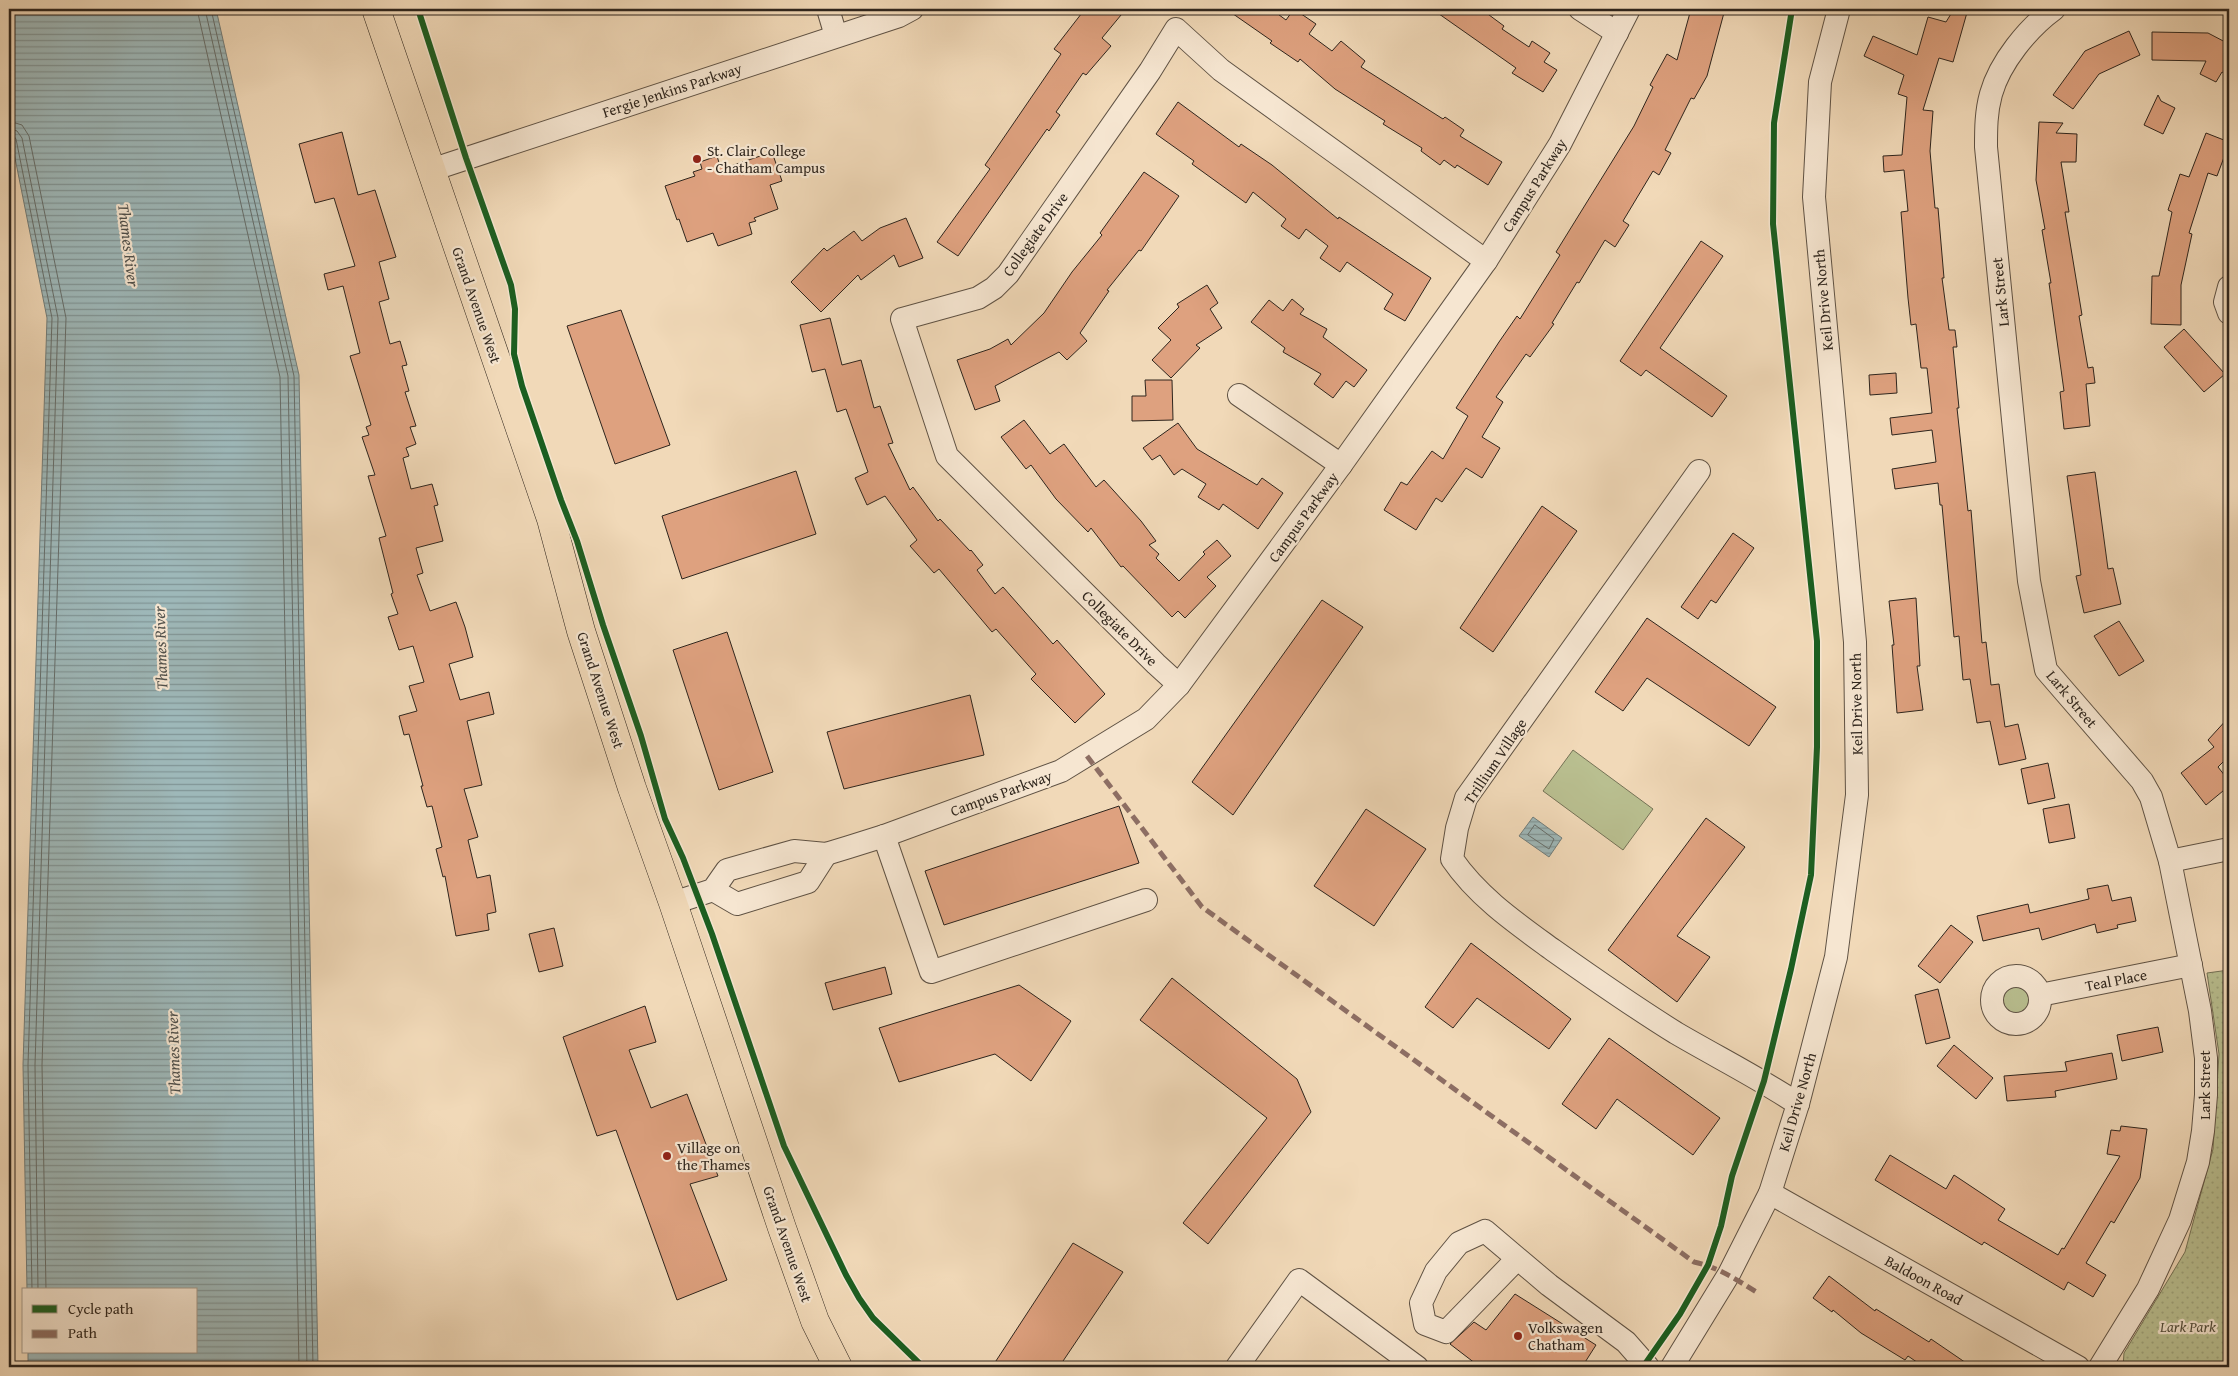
<svg xmlns="http://www.w3.org/2000/svg" width="2238" height="1376" font-family="'Gentium Book Plus',serif">
  <style>
    .grass { fill: #b9bf90; stroke: #747256 }
    .park { fill: url(#park-dots); stroke: #747256 }
    .water { fill: url(#water-rules); stroke: #717d7b }
    .lines { fill: none; stroke-linecap: round; stroke-linejoin: round }
    .shore { stroke: #666e6b; stroke-width: 1 }
    .building { fill: #dea17f; stroke: #2e251d }
    .minor-casing { stroke: #5f5244; stroke-width: 24 }
    .major-casing { stroke: #2e251d; stroke-width: 29 }
    .minor { stroke: #f6e6d1; stroke-width: 22 }
    .major { stroke: #f1d9b8; stroke-width: 28 }
    .quiet { stroke: #8d6e63; stroke-width: 5; stroke-dasharray: 10 5; stroke-linecap: butt }
    .cycleway-casing { stroke: #f6e6d1; stroke-width: 9 }
    .cycleway { stroke: #1b5e20; stroke-width: 6 }
    .poi-dot { fill: #8f2418; stroke: #f6e6d1; stroke-width: 2 }
    .labels { text-anchor: middle; dominant-baseline: central; stroke-width: 4.5; stroke-linejoin: round; paint-order: stroke }
    .street-label { font-size: 15px; fill: #2e251d; stroke: #f6e6d1 }
    .poi-label { font-size: 15px; fill: #2e251d; stroke: #f6e6d1; text-anchor: start }
    .park-label { font-size: 15px; font-style: italic; fill: #514c3a; stroke: #f6e6d1 }
    .water-label { font-size: 16px; font-style: italic; fill: #50514c; stroke: #f6e6d1 }
  </style>
  <defs>
    <pattern id="park-dots" width="8" height="8" patternUnits="userSpaceOnUse" patternTransform="scale(1.25)"><rect width="8" height="8" fill="#b9bf90"/><path d="M2 2h.1M6 6h.1" fill="none" stroke="#9fa47c" stroke-width="1.8" stroke-linecap="round"/></pattern>
    <pattern id="water-rules" width="6" height="5" patternUnits="userSpaceOnUse" patternTransform="scale(1.25)"><rect width="6" height="5" fill="#9eb8b9"/><path d="M0 2.5h6" fill="none" stroke="#819596"/></pattern>
  </defs>
  <rect width="100%" height="100%" fill="#f1d9b8"/>
  <filter id="stains"><feTurbulence type="fractalNoise" baseFrequency=".004" numOctaves="4"/><feColorMatrix values="0 0 0 0 .2 0 0 0 0 .09 0 0 0 0 .02 0 0 0 .5 -.17"/></filter>
  <radialGradient id="worn" r=".72"><stop offset=".6" stop-color="#630" stop-opacity="0"/><stop offset="1" stop-color="#630" stop-opacity=".3"/></radialGradient>
  <g class="grass">
    <polygon points="1573,750 1653,809 1623,850 1543,791"/>
    <circle cx="2016" cy="1000" r="13"/>
  </g>
  <polygon class="park" points="2229,970 2229,1367 2123,1367 2124,1353 2185,1252 2213,1149 2219,1054 2207,973"/>
  <g class="water">
    <polygon points="9,9 216,9 299,375 318,1367 28,1367 28,1352 196,1352 196,1290 27,1290 23,1065 47,318 9,128"/>
    <polygon points="1533,817 1562,838 1549,857 1519,836"/>
  </g>
  <g class="lines">
    <g class="shore">
      <polyline points="197,9 280,377 299,1367"/>
      <polyline points="205,9 288,376 307,1367"/>
      <polyline points="211,9 294,376 313,1367"/>
      <polyline points="9,121 22,125 29,136 66,318 42,1065 46,1290"/>
      <polyline points="9,128 17,131 22,138 58,318 35,1065 38,1290"/>
      <polyline points="9,135 13,135 16,139 52,318 28,1065 32,1290"/>
      <polygon points="1535,825 1554,839 1549,849 1528,835"/>
    </g>
  </g>
  <g class="building">
    <polygon points="1085,9 1126,9 1102,38 1111,46 1086,75 1083,73 1056,112 1060,115 1049,131 1047,129 958,256 937,242 990,169 985,165 1061,54 1054,49"/>
    <polygon points="1226,9 1271,9 1286,20 1294,9 1316,24 1309,34 1332,51 1341,41 1365,61 1361,67 1443,119 1445,117 1464,130 1460,136 1502,162 1488,185 1457,165 1455,168 1444,160 1440,165 1421,151 1422,148 1383,124 1385,121 1335,89 1300,59 1298,62 1270,43 1272,41"/>
    <polygon points="1432,9 1481,9 1504,26 1502,29 1529,47 1532,41 1550,53 1544,62 1557,70 1543,92 1512,73 1516,68"/>
    <polygon points="1691,9 1725,9 1707,76 1694,99 1691,98 1665,150 1671,153 1659,175 1653,171 1623,221 1629,225 1615,247 1605,240 1579,283 1577,282 1552,323 1554,324 1530,357 1526,354 1496,397 1503,402 1482,437 1500,448 1482,478 1466,468 1442,502 1436,498 1416,530 1384,510 1401,482 1407,485 1432,451 1443,459 1468,416 1456,408 1499,342 1517,316 1520,319 1560,255 1556,252 1634,126 1653,87 1650,85 1667,54 1677,60"/>
    <polygon points="1954,9 1968,9 1953,62 1939,58 1923,110 1933,111 1930,151 1935,208 1938,208 1944,278 1942,278 1949,330 1955,330 1957,347 1953,347 1959,408 1957,408 1968,511 1971,510 1982,643 1986,642 1991,685 1999,684 2005,727 2018,724 2026,759 1999,765 1990,721 1977,723 1970,679 1963,680 1959,636 1954,637 1942,505 1940,505 1938,483 1895,489 1892,469 1936,462 1932,430 1892,435 1890,418 1932,413 1927,368 1921,368 1916,324 1911,325 1908,298 1901,212 1908,211 1904,170 1884,172 1883,156 1902,155 1907,97 1898,94 1904,75 1864,56 1873,36 1917,55 1928,17 1946,22"/>
    <polygon points="2129,31 2140,55 2099,74 2073,109 2053,95 2085,51"/>
    <polygon points="2152,32 2208,33 2229,44 2229,76 2222,72 2216,82 2200,74 2206,61 2152,60"/>
    <polygon points="2158,95 2161,101 2175,108 2163,134 2144,125"/>
    <polygon points="1178,102 1239,147 1241,144 1272,165 1338,219 1339,217 1431,278 1405,321 1384,309 1393,294 1347,262 1340,272 1320,258 1328,246 1306,229 1299,239 1281,226 1286,219 1253,192 1246,203 1192,164 1194,161 1156,134"/>
    <polygon points="2039,122 2063,123 2056,133 2077,134 2076,162 2061,162 2069,212 2065,212 2082,315 2079,316 2088,368 2093,367 2095,383 2086,384 2090,426 2064,429 2060,392 2064,391 2049,283 2051,283 2042,230 2045,229 2036,180"/>
    <polygon points="342,132 358,195 375,190 396,257 379,262 389,299 379,302 390,344 400,341 407,365 402,366 409,391 405,392 416,426 410,427 416,444 406,448 409,456 403,458 411,489 432,484 438,505 434,506 443,541 416,548 423,573 417,575 430,611 456,602 465,627 473,657 449,664 460,700 489,692 494,714 467,721 482,785 464,789 478,837 468,840 477,878 490,875 496,912 487,914 489,930 456,936 445,876 443,877 436,849 442,847 432,806 427,807 421,786 423,786 409,734 404,735 399,716 417,711 409,686 424,682 413,646 399,650 388,617 398,614 391,594 393,593 379,538 386,536 368,476 375,475 362,437 369,435 366,427 371,425 350,356 360,353 343,286 328,290 324,274 355,266 334,198 315,203 299,144"/>
    <polygon points="2206,133 2229,142 2229,144 2217,176 2208,173 2189,233 2192,234 2181,285 2181,325 2151,324 2152,276 2159,276 2172,212 2168,210 2180,174 2189,177"/>
    <polygon points="772,152 782,181 770,185 778,209 754,218 756,221 749,223 752,234 718,246 713,233 687,242 679,219 677,220 665,186 695,176 693,172 702,169 700,162 717,156 720,166 726,164 728,167"/>
    <polygon points="1144,172 1179,196 1141,251 1139,250 1107,290 1109,291 1080,333 1087,341 1067,360 1059,352 995,386 1000,401 975,410 957,360 990,349 1008,339 1011,345 1044,313 1072,272 1102,235 1100,233"/>
    <polygon points="906,218 923,258 899,267 894,255 861,280 858,275 821,312 791,282 824,248 827,251 854,231 862,241 880,228"/>
    <polygon points="1701,241 1723,256 1660,348 1727,396 1712,417 1646,370 1641,376 1620,361"/>
    <polygon points="1207,285 1218,303 1210,309 1222,328 1196,345 1200,348 1171,378 1152,360 1171,340 1158,328 1179,307 1177,304"/>
    <polygon points="1292,299 1304,309 1300,314 1327,329 1323,337 1367,370 1354,387 1346,381 1333,398 1314,384 1321,374 1283,352 1285,348 1251,322 1269,300 1283,311"/>
    <polygon points="621,310 670,445 615,464 567,326"/>
    <polygon points="830,318 842,365 861,360 874,408 880,406 893,443 888,444 910,490 913,487 938,521 940,519 970,551 971,550 983,565 977,570 995,594 1003,587 1053,644 1057,640 1105,694 1075,723 1031,679 1036,674 996,629 992,632 939,569 934,573 910,546 917,540 885,496 867,505 855,478 868,472 846,409 837,412 825,369 812,372 800,325"/>
    <polygon points="2184,329 2225,374 2204,392 2164,347"/>
    <polygon points="1896,373 1897,393 1870,395 1869,375"/>
    <polygon points="1145,380 1172,380 1173,420 1132,421 1132,396 1146,396"/>
    <polygon points="1024,420 1050,454 1064,444 1096,487 1104,480 1141,521 1156,541 1149,545 1159,554 1156,558 1179,581 1205,554 1203,552 1217,540 1231,556 1207,577 1216,586 1185,618 1178,611 1172,617 1123,566 1121,567 1091,528 1088,532 1056,499 1031,465 1026,469 1001,437"/>
    <polygon points="1178,423 1197,449 1257,485 1262,478 1283,493 1258,529 1223,504 1219,510 1198,497 1206,484 1182,469 1174,475 1160,455 1152,460 1143,448"/>
    <polygon points="796,471 816,534 682,579 662,516"/>
    <polygon points="2095,472 2108,569 2113,568 2121,604 2084,613 2076,576 2081,575 2067,476"/>
    <polygon points="1542,506 1577,531 1493,652 1460,628"/>
    <polygon points="1733,533 1754,548 1716,603 1711,600 1698,619 1681,607"/>
    <polygon points="1916,598 1920,666 1917,666 1923,710 1897,713 1892,645 1894,645 1889,601"/>
    <polygon points="1322,600 1363,627 1233,815 1192,782"/>
    <polygon points="1647,618 1776,707 1749,746 1647,678 1623,711 1595,692"/>
    <polygon points="2119,621 2144,661 2119,676 2094,636"/>
    <polygon points="727,632 773,772 719,790 673,650"/>
    <polygon points="970,695 984,755 844,789 827,732"/>
    <polygon points="2229,717 2229,760 2227,758 2218,767 2229,781 2229,786 2206,805 2181,773 2214,747 2208,740"/>
    <polygon points="2048,763 2055,798 2028,804 2021,769"/>
    <polygon points="2069,804 2075,838 2049,843 2043,809"/>
    <polygon points="1119,806 1139,863 944,925 925,871"/>
    <polygon points="1366,809 1426,849 1374,926 1314,886"/>
    <polygon points="1706,818 1745,847 1677,936 1710,957 1677,1002 1608,950"/>
    <polygon points="2108,885 2112,901 2131,897 2136,921 2117,925 2118,928 2097,933 2095,924 2042,940 2039,928 1983,941 1977,916 2028,904 2030,913 2089,899 2087,889"/>
    <polygon points="1951,925 1973,942 1940,983 1918,966"/>
    <polygon points="554,928 563,966 539,972 529,934"/>
    <polygon points="1471,943 1571,1019 1549,1049 1477,998 1453,1028 1425,1007"/>
    <polygon points="885,967 892,994 833,1010 825,983"/>
    <polygon points="1172,978 1297,1079 1311,1112 1208,1244 1183,1223 1267,1118 1140,1020"/>
    <polygon points="1019,985 1071,1021 1031,1081 995,1054 899,1082 879,1028"/>
    <polygon points="1938,989 1950,1038 1926,1044 1915,995"/>
    <polygon points="645,1006 656,1042 629,1050 651,1108 687,1094 718,1176 690,1184 727,1280 677,1300 616,1130 597,1136 563,1037"/>
    <polygon points="2158,1027 2163,1052 2122,1061 2117,1035"/>
    <polygon points="1609,1038 1720,1118 1693,1155 1617,1099 1596,1129 1562,1104"/>
    <polygon points="1954,1045 1993,1078 1976,1099 1937,1066"/>
    <polygon points="2112,1053 2117,1079 2055,1091 2056,1097 2007,1101 2004,1076 2067,1071 2065,1062"/>
    <polygon points="2121,1126 2147,1129 2140,1178 2114,1223 2111,1221 2086,1263 2106,1275 2093,1297 2068,1282 2064,1290 1984,1242 1982,1245 1875,1180 1890,1155 1946,1189 1954,1175 2005,1209 1998,1220 2058,1255 2062,1248 2064,1249 2120,1156 2107,1154 2111,1130 2120,1131"/>
    <polygon points="1073,1243 1123,1272 1059,1367 992,1367"/>
    <polygon points="1829,1276 1875,1311 1876,1309 1929,1342 1931,1339 1972,1367 1924,1367 1908,1356 1905,1360 1861,1333 1833,1310 1832,1312 1813,1298"/>
    <polygon points="1515,1294 1596,1345 1582,1367 1480,1367 1450,1344 1474,1322 1486,1330"/>
  </g>
  <g class="lines">
    <defs>
      <g id="minor">
        <polyline points="828,9 836,36"/>
        <polyline points="1580,9 1617,33"/>
        <path d="M2054 9C2028 28 2000 62 1991 94 1986 112 1986 129 1986 147L2029 581 2046 670 2142 781 2151 797 2170 861 2200 1011 2206 1058V1095L2203 1131 2198 1162 2180 1220 2148 1289 2100 1367"/>
        <polyline points="431,170 899,16 912,9"/>
        <polyline points="2229,287 2225,302 2229,313"/>
        <polyline points="1239,395 1341,465"/>
        <path d="M1699 471 1466 798 1457 828 1452 859C1478 897 1516 923 1553 950 1594 979 1634 1007 1676 1033 1717 1057 1759 1078 1798 1104"/>
        <polyline points="1179,685 1156,664 947,456 902,319 978,298 994,288 1008,274 1150,71 1176,29 1221,70 1486,261"/>
        <polyline points="884,836 931,972 1146,900"/>
        <polyline points="2170,861 2229,849"/>
        <polyline points="713,890 737,904 808,882 826,854"/>
        <polyline points="673,903 713,890 727,870 794,851 826,854 849,847 884,836 1061,771 1146,719 1179,685 1341,465 1486,261 1560,144 1629,9"/>
        <circle cx="2016" cy="1000" r="24"/>
        <polyline points="2040,995 2191,965"/>
        <polyline points="1770,1193 2078,1367"/>
        <polyline points="1517,1259 1446,1332 1425,1324 1421,1303 1436,1271 1459,1243 1485,1231 1549,1285 1626,1342 1648,1367"/>
        <polyline points="1237,1367 1299,1280 1417,1367"/>
        <polyline points="1672,1367 1729,1274 1770,1193 1798,1104 1836,957 1857,795 1855,642 1814,197 1820,82 1839,9"/>
      </g>
      <polyline id="major" points="376,9 551,519 581,631 632,788 673,903 782,1228 815,1321 838,1367"/>
    </defs>
    <use href="#minor" class="minor-casing"/>
    <use href="#major" class="major-casing"/>
    <use href="#minor" class="minor"/>
    <use href="#major" class="major"/>
    <path class="quiet" d="M1087 756 1202 907 1694 1262C1718 1267 1737 1280 1758 1293"/>
    <defs>
      <g id="cycleway">
        <polyline points="418,9 466,158 511,285 515,309 514,354 522,386 561,500 577,541 603,625 641,736 665,819 683,858 712,934 784,1146 846,1275 859,1298 873,1318 923,1367"/>
        <polyline points="1643,1367 1680,1314 1708,1265 1721,1226 1732,1176 1764,1081 1791,969 1811,875 1817,747 1817,641 1773,224 1774,123 1792,9"/>
      </g>
    </defs>
    <use href="#cycleway" class="cycleway-casing"/>
    <use href="#cycleway" class="cycleway"/>
  </g>
  <g class="poi-dot">
    <circle cx="697" cy="159" r="5"/>
    <circle cx="667" cy="1156" r="5"/>
    <circle cx="1518" cy="1336" r="5"/>
  </g>
  <g class="labels">
    <g class="street-label">
      <text transform="translate(672 90) rotate(-18)">Fergie Jenkins Parkway</text>
      <text transform="translate(1534 185) rotate(-58)">Campus Parkway</text>
      <text transform="translate(1035 234) rotate(-54)">Collegiate Drive</text>
      <text transform="translate(2000 292) rotate(-96)">Lark Street</text>
      <text transform="translate(1823 300) rotate(-95)">Keil Drive North</text>
      <text transform="translate(477 305) rotate(71)">Grand Avenue West</text>
      <text transform="translate(1303 517) rotate(-54)">Campus Parkway</text>
      <text transform="translate(1120 628) rotate(45)">Collegiate Drive</text>
      <text transform="translate(601 690) rotate(72)">Grand Avenue West</text>
      <text transform="translate(2072 699) rotate(50)">Lark Street</text>
      <text transform="translate(1856 704) rotate(-91)">Keil Drive North</text>
      <text transform="translate(1495 761) rotate(-56)">Trillium Village</text>
      <text transform="translate(1001 793) rotate(-20)">Campus Parkway</text>
      <text transform="translate(2116 980) rotate(-11)">Teal Place</text>
      <text transform="translate(2204 1085) rotate(-90)">Lark Street</text>
      <text transform="translate(1797 1102) rotate(-74)">Keil Drive North</text>
      <text transform="translate(788 1244) rotate(71)">Grand Avenue West</text>
      <text transform="translate(1924 1280) rotate(29)">Baldoon Road</text>
    </g>
    <g class="poi-label">
      <text x="707" y="150">St. Clair College<tspan x="707" dy="17">- Chatham Campus</tspan></text>
      <text x="677" y="1147">Village on<tspan x="677" dy="17">the Thames</tspan></text>
      <text x="1528" y="1327">Volkswagen<tspan x="1528" dy="17">Chatham</tspan></text>
    </g>
    <g class="park-label">
      <text x="2188" y="1326">Lark Park</text>
    </g>
    <g class="water-label">
      <text transform="translate(129 245) rotate(83)">Thames River</text>
      <text transform="translate(160 648) rotate(-92)">Thames River</text>
      <text transform="translate(173 1053) rotate(-92)">Thames River</text>
    </g>
  </g>
  <rect width="2238" height="1376" fill="none" stroke="#f1d9b8" stroke-width="30"/>
  <rect x="10" y="10" width="2218" height="1356" fill="none" stroke="#2e251d" stroke-width="2.5"/>
  <rect x="15" y="15" width="2208" height="1346" fill="none" stroke="#2e251d"/>
  <rect x="22" y="1288" width="175" height="65" fill="#f6e6d1" stroke="#a69989"/>
  <rect x="32" y="1305" width="25" height="8" fill="#1b5e20" stroke="#a69989"/>
  <text x="68" y="1314" font-size="15" fill="#2e251d">Cycle path</text>
  <rect x="32" y="1330" width="25" height="8" fill="#8d6e63" stroke="#a69989"/>
  <text x="68" y="1338" font-size="15" fill="#2e251d">Path</text>
  <rect width="100%" height="100%" filter="url(#stains)"/>
  <rect width="100%" height="100%" fill="url(#worn)"/>
</svg>
